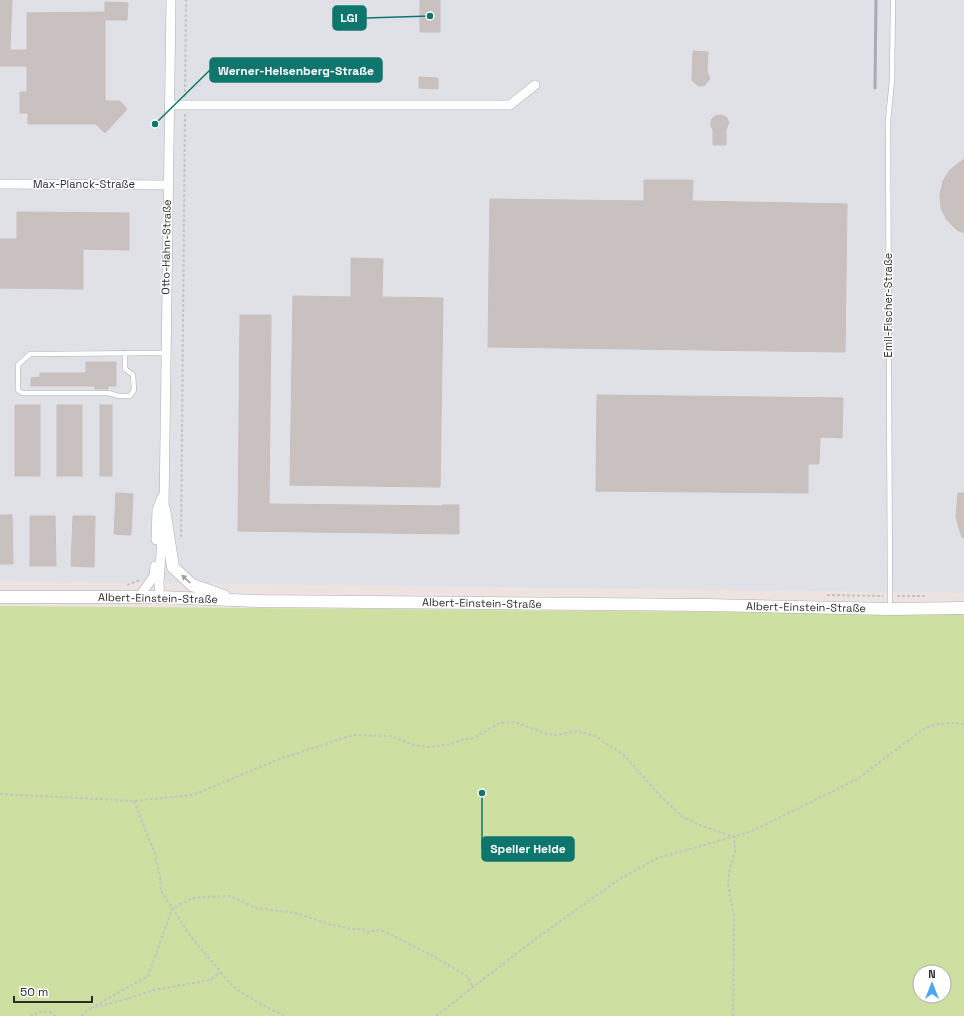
<svg xmlns="http://www.w3.org/2000/svg" width="964" height="1016" font-family="'Space Grotesk',sans-serif">
  <style>
    .industrial { fill: #e0e1e7 }
    .green { fill: #cee0a1; fill-rule: evenodd }
    .building { fill: #c9c1bf; stroke: #c9beba }
    .lines { fill: none; stroke-linecap: round; stroke-linejoin: round }
    .service-casing { stroke: #aab0b4; stroke-width: 5.5 }
    .minor-casing { stroke: #aab0b4; stroke-width: 10 }
    .secondary-casing { stroke: #aab0b4; stroke-width: 13 }
    .path { stroke: #c4c4c4; stroke-width: 2; stroke-dasharray: 3 2; stroke-linecap: butt }
    .service { stroke: #fff; stroke-width: 4.5 }
    .minor { stroke: #fff; stroke-width: 9 }
    .secondary { stroke: #fff; stroke-width: 12 }
    .rail { stroke: #a3adb6; stroke-width: 3 }
    .oneway { fill: #a0a0a0 }
    .labels { text-anchor: middle; dominant-baseline: central; stroke-width: 3; stroke-linejoin: round; paint-order: stroke }
    .street-label { font-size: 11px; fill: #2d2d2d; stroke: #fff }
    .leader { fill: none; stroke: #0f766e; stroke-width: 1.5 }
    .callout-dot { fill: #0f766e; stroke: #fff; stroke-width: 1.5 }
    .callout { fill: #0f766e; stroke: #0f766e; stroke-width: 1.5 }
    .callout-label { font-size: 12px; text-anchor: middle; font-weight: bold; fill: #fff }
  </style>
  <rect width="100%" height="100%" fill="#ede3e1"/>
  <polygon class="industrial" points="0,0 964,0 964,593 0,581"/>
  <path class="green" d="M0 606 964 614V1016H0ZM920 972H944V996H920Z"/>
  <g class="building">
    <polygon points="0,0 12,0 10,50 27,50 27,13 105,12 105,2 128,3 127,20 105,20 105,101 120,101 127,109 105,133 96,124 28,124 28,113 20,113 20,92 27,92 27,66 0,66"/>
    <rect x="420" y="0" width="20" height="32"/>
    <polygon points="693,51 708,52 707,71 710,79 704,86 698,86 692,80"/>
    <polygon points="419,77 438,78 438,89 419,88"/>
    <polygon points="721,115 726,117 729,122 726,130 726,145 713,145 713,130 711,126 711,120 715,116"/>
    <polygon points="964,159 964,233 957,230 947,220 941,208 940,194 943,181 950,170"/>
    <polygon points="644,180 693,180 692,201 847,204 845,352 488,347 490,199 644,201"/>
    <polygon points="17,212 129,213 129,250 83,249 83,289 0,288 0,239 17,239"/>
    <polygon points="351,258 383,259 382,297 443,298 440,487 290,485 293,296 351,297"/>
    <polygon points="240,315 271,315 269,504 442,506 442,505 459,505 459,534 238,531"/>
    <polygon points="86,362 116,362 116,386 108,386 108,389 95,389 95,386 31,386 31,378 40,377 40,373 86,373"/>
    <polygon points="597,395 843,398 842,438 820,437 819,464 808,464 808,493 596,491"/>
    <rect x="15" y="405" width="25" height="71"/>
    <rect x="57" y="405" width="25" height="71"/>
    <rect x="100" y="405" width="12" height="71"/>
    <polygon points="116,493 133,494 131,535 114,534"/>
    <polygon points="958,493 964,493 964,537 962,538 956,517"/>
    <polygon points="0,515 12,515 13,564 0,564"/>
    <polygon points="30,516 55,516 56,566 30,566"/>
    <polygon points="73,516 95,516 94,567 71,566"/>
  </g>
  <g class="lines">
    <defs>
      <g id="service">
        <polyline points="125,353 125,369 133,375 134,390 130,396 119,396 108,393 22,393 18,390 18,365 30,354 165,353"/>
        <polyline points="890,608 888,121 892,80 893,0"/>
      </g>
      <g id="minor">
        <polyline points="170,105 510,105 535,85"/>
        <polyline points="0,184 167,185"/>
        <polyline points="156,540 157,510 162,497"/>
        <polyline points="139,597 154,576 155,566"/>
        <polyline points="160,597 159,583 164,509 171,0"/>
      </g>
      <g id="secondary">
        <polyline points="164,509 173,567 192,585 224,596"/>
        <polyline points="0,597 160,597 258,601 707,605 890,609 964,608"/>
      </g>
    </defs>
    <use href="#service" class="service-casing"/>
    <use href="#minor" class="minor-casing"/>
    <use href="#secondary" class="secondary-casing"/>
    <g class="path">
      <polyline points="185,97 186,0"/>
      <polyline points="181,537 185,113"/>
      <polyline points="127,585 140,580"/>
      <polyline points="827,595 883,596"/>
      <polyline points="897,596 925,596"/>
      <polyline points="0,794 134,801 193,795 277,760 353,735 390,736 414,745 429,747 452,744 461,740 474,738 500,723 515,722 547,734 557,735 577,731 595,736 624,755 661,797 683,817 697,824 734,837 735,852 730,868 728,884 734,916 733,1016"/>
      <polyline points="134,801 155,854 160,877 161,891 192,938 230,983 242,993 272,1010 286,1016"/>
      <polyline points="95,1007 123,1000 154,990 210,980 221,972"/>
      <polyline points="91,1008 148,976 172,909 192,898 202,897 230,896 257,908 295,913 329,924 352,929 363,929 368,932 378,930 386,932 429,954 467,976 473,987"/>
      <polyline points="30,1016 43,1011 52,1013 55,1016"/>
      <polyline points="81,1016 91,1008"/>
      <path d="M436 1016 530 943 621 878 658 858 750 832 856 780 925 728C939 723 948 722 964 724"/>
    </g>
    <use href="#service" class="service"/>
    <use href="#minor" class="minor"/>
    <use href="#secondary" class="secondary"/>
    <polyline class="rail" points="875,88 876,0"/>
  </g>
  <defs><path id="oneway-solid" d="M-6-.8H1V-3.2L6.5 0L1 3.2V.8H-6Z"/></defs>
  <use class="oneway" href="#oneway-solid" transform="translate(186 579) rotate(-137)"/>
  <g class="labels">
    <g class="street-label">
      <text x="84" y="184">Max-Planck-Straße</text>
      <text transform="translate(166 247) rotate(-89)">Otto-Hahn-Straße</text>
      <text transform="translate(888 305) rotate(-90)">Emil-Fischer-Straße</text>
      <text transform="translate(158 598) rotate(1)">Albert-Einstein-Straße</text>
      <text transform="translate(482 603) rotate(1)">Albert-Einstein-Straße</text>
      <text transform="translate(806 607) rotate(1)">Albert-Einstein-Straße</text>
    </g>
  </g>
  <path class="leader" d="M430 16L366 18M155 124L210 70M482 793L482 849"/>
  <g class="callout-dot">
    <circle cx="430" cy="16" r="4"/>
    <circle cx="155" cy="124" r="4"/>
    <circle cx="482" cy="793" r="4"/>
  </g>
  <g class="callout">
    <rect x="333" y="6" width="33" height="24" rx="4"/>
    <rect x="210" y="58" width="172" height="24" rx="4"/>
    <rect x="482" y="837" width="92" height="24" rx="4"/>
  </g>
  <g class="callout-label">
    <text x="349" y="22">LGI</text>
    <text x="296" y="75">Werner-Heisenberg-Straße</text>
    <text x="528" y="853">Speller Heide</text>
  </g>
  <g transform="translate(932 984)"><circle r="19" fill="#ffffff" stroke="#ababab"/>
  <path d="M0-3L7 15L0 10L-7 15Z" fill="#4ba8f0"/>
  <text y="-6" font-size="11" font-weight="bold" text-anchor="middle" fill="#2d2d2d">N</text>
  </g>
  <path d="M14 996v6h78v-6" fill="none" stroke="#2d2d2d" stroke-width="2"/>
  <text x="20" y="996" font-size="12" fill="#2d2d2d" stroke="#ffffff" stroke-width="3" paint-order="stroke">50 m</text>
</svg>
